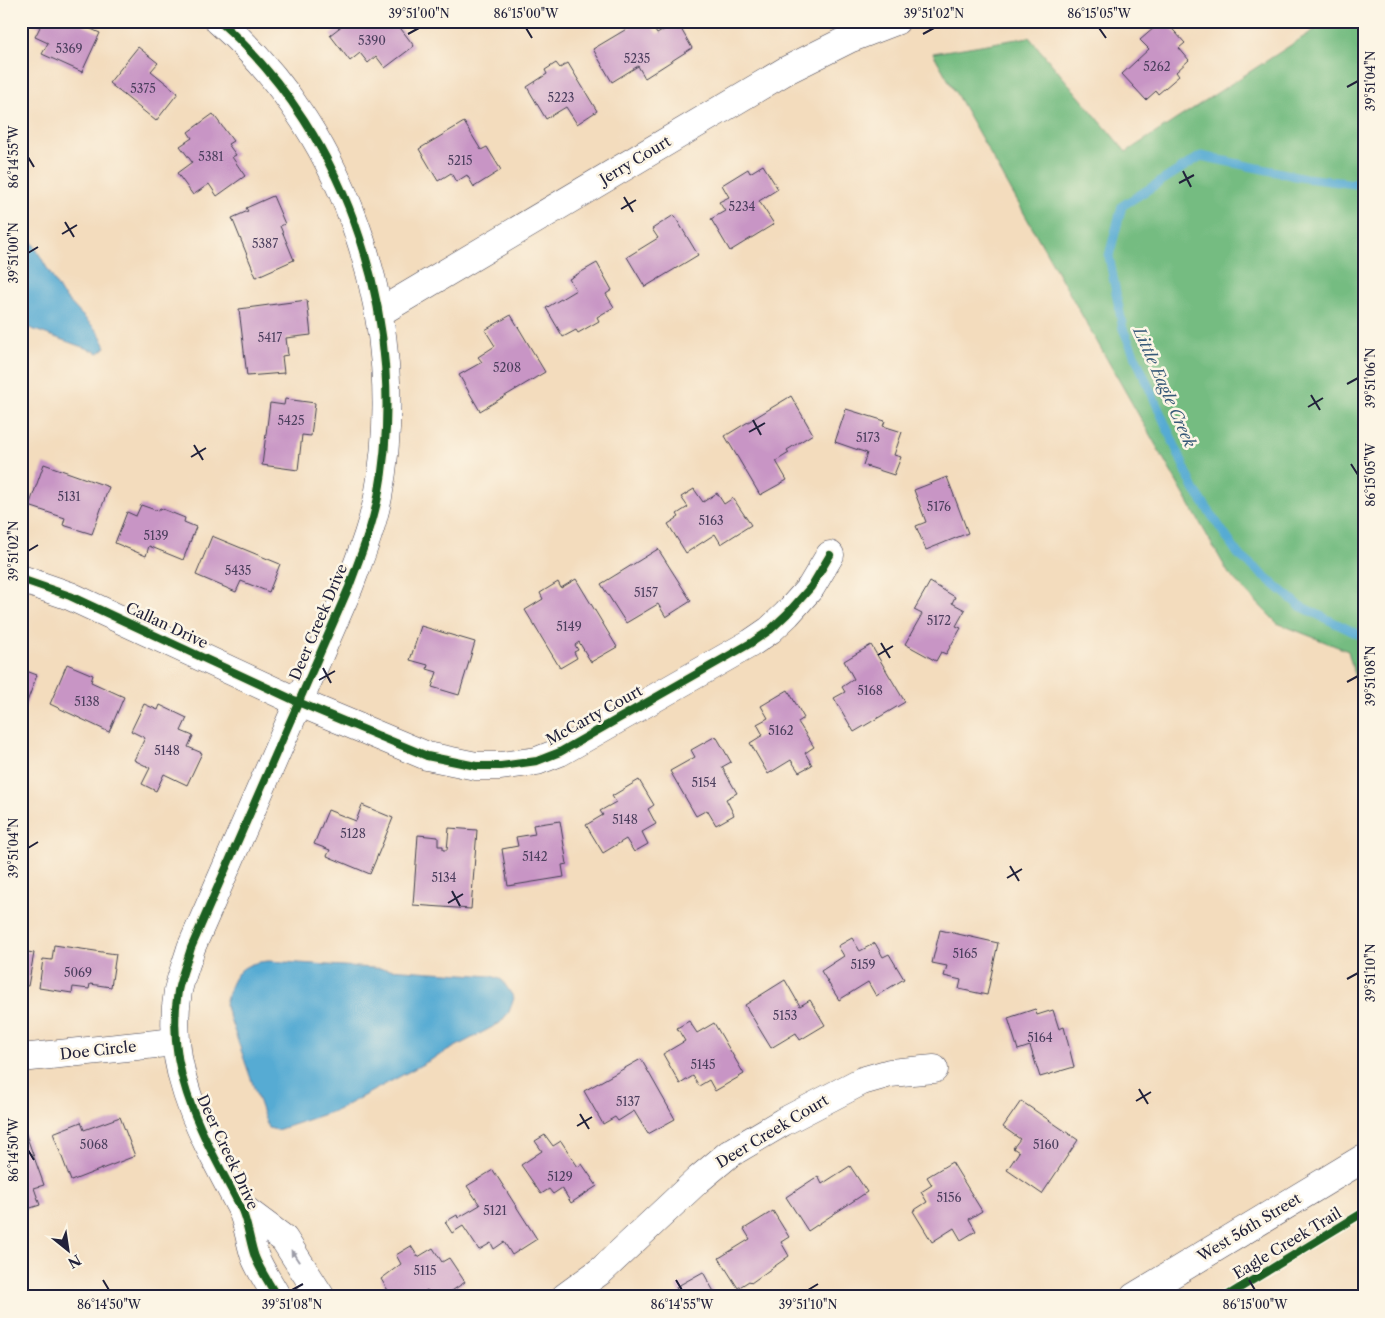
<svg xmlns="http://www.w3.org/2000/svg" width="1385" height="1318" font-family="'Libre Caslon Text',serif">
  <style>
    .forest { fill: #74bc81; stroke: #4b6f5e }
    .water { fill: #57abd3; stroke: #3c6687 }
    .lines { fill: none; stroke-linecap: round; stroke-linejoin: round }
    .stream { stroke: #57abd3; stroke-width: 9 }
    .building { fill: #c895c5 }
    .street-casing { stroke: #413e4e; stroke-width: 29 }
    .primary-casing { stroke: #413e4e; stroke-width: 29 }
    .street { stroke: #fff; stroke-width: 28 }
    .primary { stroke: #fff; stroke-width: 28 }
    .cycleway-casing { stroke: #fcf5e5; stroke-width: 11 }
    .cycleway { stroke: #1b5e20; stroke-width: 8 }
    .oneway { fill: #9c9ca7 }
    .ticks { fill: none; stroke: #22223b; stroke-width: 2 }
    .labels { text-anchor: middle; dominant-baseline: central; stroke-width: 5; stroke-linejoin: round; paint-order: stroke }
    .number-label { font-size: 12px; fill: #4c3f5e }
    .street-label { font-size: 15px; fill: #22223b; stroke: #fcf5e5 }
    .water-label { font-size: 16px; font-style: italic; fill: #375978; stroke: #fcf5e5 }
    .neatline { fill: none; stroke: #22223b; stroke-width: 2 }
    .ticks-label { font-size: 12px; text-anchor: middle; fill: #22223b }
  </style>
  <rect width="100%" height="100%" fill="#fcf5e5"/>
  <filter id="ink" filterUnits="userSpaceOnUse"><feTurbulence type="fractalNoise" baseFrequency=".02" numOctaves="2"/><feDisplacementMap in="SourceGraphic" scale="10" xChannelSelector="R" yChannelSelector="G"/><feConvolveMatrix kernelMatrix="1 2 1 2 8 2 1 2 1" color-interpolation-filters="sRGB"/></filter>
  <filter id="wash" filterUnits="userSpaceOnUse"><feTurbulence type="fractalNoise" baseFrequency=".0096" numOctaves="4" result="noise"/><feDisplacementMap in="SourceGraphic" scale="20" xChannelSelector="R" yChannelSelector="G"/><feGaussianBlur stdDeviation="1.12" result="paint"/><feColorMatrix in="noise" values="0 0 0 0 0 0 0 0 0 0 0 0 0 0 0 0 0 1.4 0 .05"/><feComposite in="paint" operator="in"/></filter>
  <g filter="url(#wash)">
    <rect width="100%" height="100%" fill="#f3dcbd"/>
    <polygon class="forest" points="1328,21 1364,21 1364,712 1348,651 1277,623 1229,574 933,53 1029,37 1126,152"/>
    <g class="water">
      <polygon points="21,223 62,294 99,333 106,347 99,353 21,325"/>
      <path d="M269 961 492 976 502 980 514 998 509 1012 500 1023 337 1110 277 1130 268 1128 225 1004C232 976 239 963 269 961Z"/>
    </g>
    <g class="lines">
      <polyline class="stream" points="1364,185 1305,178 1201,156 1122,206 1109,256 1123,329 1194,489 1238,554 1300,606 1364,637"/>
    </g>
    <g id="blocks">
      <g class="building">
        <polygon points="27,21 84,21 82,25 100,33 82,72 42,54 48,43 35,37 40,27"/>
        <polygon points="348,21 395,21 414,46 385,68 376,56 368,63 360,53 350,61 330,35"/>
        <polygon points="640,21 649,21 657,34 677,22 692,48 645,78 638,66 612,82 593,49"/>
        <polygon points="1162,21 1165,21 1185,43 1179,48 1189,60 1176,72 1179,76 1158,94 1156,91 1146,100 1122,74 1149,49 1140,40"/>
        <polygon points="138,47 158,63 151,71 178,93 156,121 109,83"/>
        <polygon points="556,63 560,68 568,63 597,111 577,124 566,107 546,119 527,87 547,74 545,70"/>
        <polygon points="213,114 233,141 228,144 236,155 232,157 245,176 217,196 209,184 193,195 177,173 192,162 180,146 192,138 188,132"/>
        <polygon points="464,122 481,150 487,147 501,170 474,187 467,175 456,182 451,173 438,181 419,149"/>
        <polygon points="763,165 778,189 759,201 774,224 730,251 711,219 725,211 719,202 729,197 722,185 748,169 750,173"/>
        <polygon points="273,196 285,224 280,226 294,260 256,277 232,218 248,211 246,208"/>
        <polygon points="674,215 698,255 645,287 627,257 658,238 652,229"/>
        <polygon points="597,263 612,290 606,294 614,307 597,317 599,321 578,333 576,330 563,337 546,308 576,290 569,279"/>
        <polygon points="307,300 311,335 286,338 288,355 282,356 284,373 247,376 239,309"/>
        <polygon points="511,315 545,372 480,411 459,375 482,362 478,357 495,346 485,330"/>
        <polygon points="791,396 813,434 787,450 789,453 776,461 787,480 760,495 725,436"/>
        <polygon points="285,399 315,403 311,436 302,435 298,470 262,465 270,403 284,405"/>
        <polygon points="846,409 885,421 883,426 902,432 894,455 901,457 894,475 863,465 867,453 835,442"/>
        <polygon points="44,464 109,487 92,534 63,525 65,518 29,506"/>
        <polygon points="947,477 968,533 926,550 916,526 926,522 914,490"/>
        <polygon points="694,489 703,502 717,493 724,504 733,498 751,525 721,544 715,534 686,553 668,524 679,517 677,514 688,507 681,497"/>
        <polygon points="141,505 158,511 160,508 185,518 184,522 196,527 183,560 149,546 146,556 115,543 127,512 136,516"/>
        <polygon points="212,536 280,564 269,592 241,581 236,592 196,575"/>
        <polygon points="658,549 691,601 666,617 658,604 626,623 601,584"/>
        <polygon points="576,579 617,647 591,662 579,642 575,645 578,650 574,652 577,658 560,668 525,610 543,599 540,593 558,582 561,588"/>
        <polygon points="930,582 955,597 952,603 965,610 956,626 961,628 946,654 941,652 936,661 905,644 922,614 914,610"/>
        <polygon points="421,626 475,642 459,695 432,687 437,672 427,669 428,665 410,660"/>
        <polygon points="871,645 905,702 854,732 834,698 845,692 842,687 854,679 844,661"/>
        <polygon points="67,664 93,675 91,682 124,697 109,732 50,704"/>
        <polygon points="21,669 37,675 24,710 21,710"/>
        <polygon points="788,690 804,718 798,722 814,747 805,753 812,765 799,772 791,760 768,774 750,743 763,735 757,724 768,718 761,706"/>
        <polygon points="144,704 158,710 160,705 187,718 181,731 193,736 188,747 202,753 187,785 164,774 156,791 142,784 150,768 134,760 145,738 131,731"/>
        <polygon points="716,736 731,762 722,767 737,793 726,799 734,815 716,825 707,810 696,816 670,771 695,757 691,750"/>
        <polygon points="639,780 654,805 648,809 656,824 642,832 648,844 634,852 626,839 603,853 586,825 603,815 600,811 616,802 612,796"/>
        <polygon points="362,805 393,818 370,874 327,856 330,850 314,844 328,810 356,821"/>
        <polygon points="560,821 567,864 562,865 564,877 508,886 502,849 518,846 516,837 535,834 533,825"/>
        <polygon points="449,828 477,830 471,909 413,905 418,835 438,837 438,846 443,846 443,850 447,850"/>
        <polygon points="940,930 998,943 987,995 959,989 961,980 944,976 947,966 932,963"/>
        <polygon points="852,938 860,951 875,943 883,957 889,954 904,979 876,996 868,982 839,1000 821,971 844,956 838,946"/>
        <polygon points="54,945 116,954 111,987 90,984 89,989 73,987 72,993 39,988 43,959 52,960"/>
        <polygon points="21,951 34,953 28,986 21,985"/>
        <polygon points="785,980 800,1006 810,1000 825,1025 800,1040 796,1033 771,1048 745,1005"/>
        <polygon points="1035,1009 1037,1015 1053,1010 1059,1029 1064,1027 1074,1067 1040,1077 1030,1046 1018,1050 1008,1018"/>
        <polygon points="689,1021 697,1033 714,1023 744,1074 715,1091 709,1080 699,1086 693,1076 680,1084 663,1054 685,1041 677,1028"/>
        <polygon points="641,1059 675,1119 648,1134 634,1111 618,1121 615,1117 603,1124 584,1091"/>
        <polygon points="1021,1101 1078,1140 1042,1194 1007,1170 1019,1152 1013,1148 1020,1139 1003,1127"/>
        <polygon points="120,1117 135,1156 71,1181 53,1133 81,1122 84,1130"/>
        <polygon points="25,1132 44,1185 34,1188 40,1205 21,1211 21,1133"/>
        <polygon points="545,1135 553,1146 561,1141 578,1167 582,1164 597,1186 571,1203 562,1188 553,1194 549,1189 541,1194 521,1165 542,1151 535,1141"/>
        <polygon points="952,1162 982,1211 969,1219 976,1231 961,1240 954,1228 932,1242 913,1211 927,1202 921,1192 932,1185 927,1177"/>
        <polygon points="850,1166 867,1192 808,1231 786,1197 818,1176 822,1184"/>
        <polygon points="493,1170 537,1239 512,1255 504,1242 494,1249 491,1243 479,1250 463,1226 452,1233 445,1222 457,1215 458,1218 480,1205 467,1186"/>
        <polygon points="773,1211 789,1237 781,1242 789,1256 751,1283 749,1281 738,1288 719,1258 750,1239 744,1229"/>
        <polygon points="411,1246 418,1257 433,1248 442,1262 449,1258 465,1282 443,1297 432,1297 427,1290 416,1297 392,1297 381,1279 401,1264 396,1255"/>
        <polygon points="703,1272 717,1297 676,1297 680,1295 676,1287"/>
      </g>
    </g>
  </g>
  <g filter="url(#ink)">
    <use href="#blocks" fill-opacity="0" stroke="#413e4e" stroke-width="1"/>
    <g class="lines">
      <defs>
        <g id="street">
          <path d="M219 21C351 136 410 327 378 497 372 528 360 557 349 587L191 948C187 962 181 976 178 991 164 1072 204 1137 240 1206 248 1221 249 1240 255 1257 260 1270 270 1284 277 1297"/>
          <polyline points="380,312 787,70 849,39 896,21"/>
          <polyline points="21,579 70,596 298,702 427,756 476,766 501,766 537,761 560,752 751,643 770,630 787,614 811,587 830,555"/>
          <polyline points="21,1058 175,1042"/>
          <polyline points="241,1207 284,1239 321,1297"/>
          <polyline points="565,1297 602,1270 699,1179 729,1154 783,1122 862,1081 890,1073 934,1069"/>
        </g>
        <polyline id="primary" points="1134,1297 1364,1158"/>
      </defs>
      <use href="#street" class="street-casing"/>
      <use href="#primary" class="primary-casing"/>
      <use href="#street" class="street"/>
      <use href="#primary" class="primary"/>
      <defs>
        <g id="cycleway">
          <path d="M219 21C351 136 410 327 378 497 372 528 360 557 349 587L191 948C187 962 181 976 178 991 164 1072 204 1137 240 1206 248 1221 249 1240 255 1257 260 1270 270 1284 277 1297"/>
          <polyline points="21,579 70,596 298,702 427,756 476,766 501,766 537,761 560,752 751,643 770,630 787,614 811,587 830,555"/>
          <polyline points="1225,1297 1364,1212"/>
        </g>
      </defs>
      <use href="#cycleway" class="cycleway-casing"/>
      <use href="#cycleway" class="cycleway"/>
    </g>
    <defs><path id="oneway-solid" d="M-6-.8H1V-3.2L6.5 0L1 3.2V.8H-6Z" transform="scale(1.25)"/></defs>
    <use class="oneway" href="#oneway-solid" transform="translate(295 1256) rotate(-123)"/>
  </g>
  <path class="ticks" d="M526 28 532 38M1099 28 1106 38M408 34 419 28M923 34 934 28M1347 87 1358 81M28 157 34 167M1183 171 1191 187M1179 183 1194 175M624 197 633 212M621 209 636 200M65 222 74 237M62 234 77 225M28 253 38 247M1347 384 1358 378M1311 395 1320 410M1308 407 1323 398M753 420 761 435M749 432 765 423M194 445 203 460M191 457 206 448M1351 464 1358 475M28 551 38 545M881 643 890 658M878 655 893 646M323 668 331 683M319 680 335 671M1347 682 1358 676M28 848 38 842M1010 866 1019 881M1007 878 1022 869M452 891 460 906M448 903 463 894M1347 979 1358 973M1139 1089 1148 1104M1136 1101 1151 1092M580 1114 589 1129M577 1126 592 1117M28 1150 34 1160M103 1280 109 1290M676 1280 682 1290M1249 1280 1255 1290M292 1290 303 1284M808 1290 818 1284"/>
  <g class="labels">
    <g class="number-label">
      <text x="372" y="40">5390</text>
      <text x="69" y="48">5369</text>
      <text x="637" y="58">5235</text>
      <text x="1157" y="66">5262</text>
      <text x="143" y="88">5375</text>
      <text x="561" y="97">5223</text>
      <text x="211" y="156">5381</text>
      <text x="460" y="160">5215</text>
      <text x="742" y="206">5234</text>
      <text x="265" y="243">5387</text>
      <text x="270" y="337">5417</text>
      <text x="507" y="367">5208</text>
      <text x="291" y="420">5425</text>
      <text x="868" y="437">5173</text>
      <text x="69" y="496">5131</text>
      <text x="939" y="506">5176</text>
      <text x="711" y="520">5163</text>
      <text x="156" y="535">5139</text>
      <text x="238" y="570">5435</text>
      <text x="646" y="592">5157</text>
      <text x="939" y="620">5172</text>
      <text x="569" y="626">5149</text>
      <text x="870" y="690">5168</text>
      <text x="87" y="701">5138</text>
      <text x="781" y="730">5162</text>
      <text x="167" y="750">5148</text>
      <text x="704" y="782">5154</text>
      <text x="625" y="819">5148</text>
      <text x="353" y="833">5128</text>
      <text x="535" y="856">5142</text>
      <text x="444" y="877">5134</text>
      <text x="965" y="953">5165</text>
      <text x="863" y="964">5159</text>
      <text x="78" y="972">5069</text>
      <text x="785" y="1015">5153</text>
      <text x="1040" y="1037">5164</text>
      <text x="703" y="1064">5145</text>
      <text x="628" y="1101">5137</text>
      <text x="94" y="1144">5068</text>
      <text x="1046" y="1144">5160</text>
      <text x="560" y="1176">5129</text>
      <text x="949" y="1197">5156</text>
      <text x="495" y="1210">5121</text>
      <text x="425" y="1270">5115</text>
    </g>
    <g class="street-label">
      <text transform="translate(635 160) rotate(-31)">Jerry Court</text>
      <text transform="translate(318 622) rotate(-67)">Deer Creek Drive</text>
      <text transform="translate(167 625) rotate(25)">Callan Drive</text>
      <text transform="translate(594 715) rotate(-29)">McCarty Court</text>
      <text transform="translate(98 1050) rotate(-6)">Doe Circle</text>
      <text transform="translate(772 1131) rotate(-31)">Deer Creek Court</text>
      <text transform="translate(228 1152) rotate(65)">Deer Creek Drive</text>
      <text transform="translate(1249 1227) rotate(-31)">West 56th Street</text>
      <text transform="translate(1287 1243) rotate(-31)">Eagle Creek Trail</text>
    </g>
    <g class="water-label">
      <text transform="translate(1165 387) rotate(66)">Little Eagle Creek</text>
    </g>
  </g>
  <rect width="1385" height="1318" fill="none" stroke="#fcf5e5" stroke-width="55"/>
  <g transform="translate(68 1250) rotate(150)" stroke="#fcf5e5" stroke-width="4" paint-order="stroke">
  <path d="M0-4L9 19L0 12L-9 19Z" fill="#22223b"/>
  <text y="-8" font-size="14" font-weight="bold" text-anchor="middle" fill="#22223b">N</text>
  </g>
  <rect x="28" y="28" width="1330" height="1262" class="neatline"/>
  <g class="ticks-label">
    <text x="419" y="18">39°51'00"N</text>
    <text x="526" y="18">86°15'00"W</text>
    <text x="934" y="18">39°51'02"N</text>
    <text x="1099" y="18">86°15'05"W</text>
    <text transform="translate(1371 81) rotate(-90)" y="4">39°51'04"N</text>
    <text transform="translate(14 157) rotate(-90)" y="4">86°14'55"W</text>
    <text transform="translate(14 253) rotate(-90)" y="4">39°51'00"N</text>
    <text transform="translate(1371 378) rotate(-90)" y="4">39°51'06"N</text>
    <text transform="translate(1371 475) rotate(-90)" y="4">86°15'05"W</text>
    <text transform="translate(14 551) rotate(-90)" y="4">39°51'02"N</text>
    <text transform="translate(1371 676) rotate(-90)" y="4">39°51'08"N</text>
    <text transform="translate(14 848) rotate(-90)" y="4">39°51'04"N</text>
    <text transform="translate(1371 973) rotate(-90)" y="4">39°51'10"N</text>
    <text transform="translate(14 1150) rotate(-90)" y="4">86°14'50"W</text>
    <text x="109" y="1309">86°14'50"W</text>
    <text x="292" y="1309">39°51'08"N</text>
    <text x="682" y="1309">86°14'55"W</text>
    <text x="808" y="1309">39°51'10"N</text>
    <text x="1255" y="1309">86°15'00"W</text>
  </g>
</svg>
